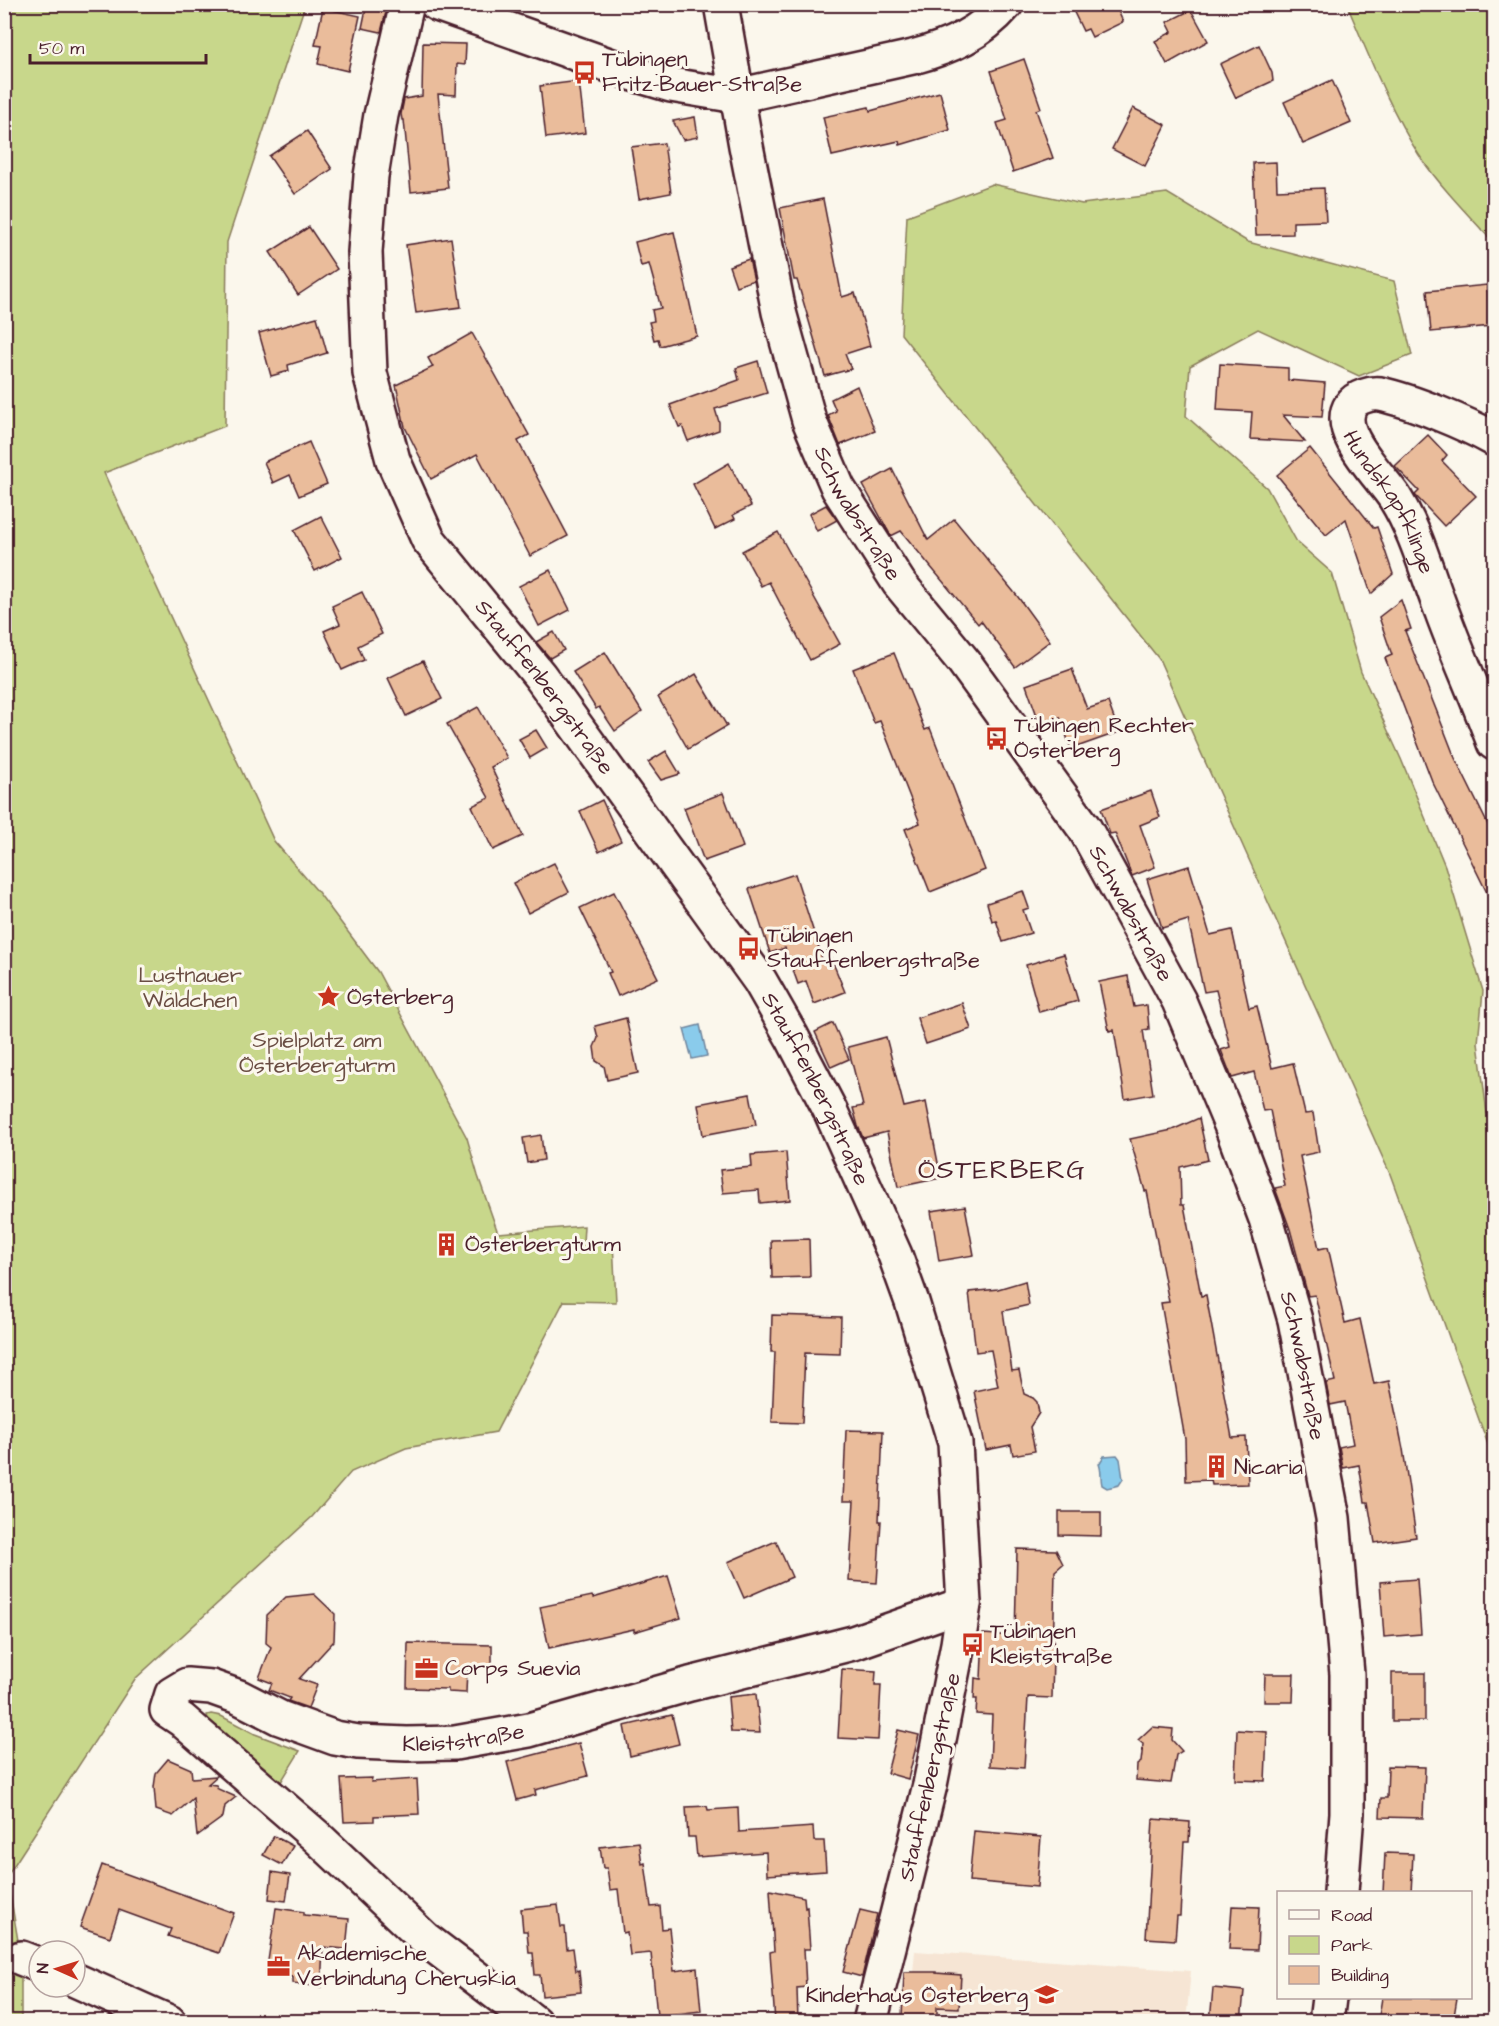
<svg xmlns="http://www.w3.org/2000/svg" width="1499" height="2026" font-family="'Architects Daughter',sans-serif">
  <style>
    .built { fill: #f6e5d4 }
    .green { fill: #c8d78b; stroke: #897b5b; stroke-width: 1.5 }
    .water { fill: #8acbeb; stroke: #70869e; stroke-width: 1.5 }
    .building { fill: #eabc9b; stroke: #4a1f2b; stroke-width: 1.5 }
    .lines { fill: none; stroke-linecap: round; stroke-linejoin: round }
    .minor-casing { stroke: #4a1f2b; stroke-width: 38 }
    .minor { stroke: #fbf7ec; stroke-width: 33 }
    .labels { text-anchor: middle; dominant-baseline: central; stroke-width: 6; stroke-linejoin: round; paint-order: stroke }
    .poi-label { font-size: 22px; fill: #4a1f2b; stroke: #fbf7ec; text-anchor: start }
    .street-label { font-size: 22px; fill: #4a1f2b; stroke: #fbf7ec }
    .park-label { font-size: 22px; fill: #6a4d43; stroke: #fbf7ec }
    .quarter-label { font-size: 26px; letter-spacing: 1.5px; fill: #4a1f2b; stroke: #fbf7ec }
  </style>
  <rect width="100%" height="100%" fill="#fbf7ec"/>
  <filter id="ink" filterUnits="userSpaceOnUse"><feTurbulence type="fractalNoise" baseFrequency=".0167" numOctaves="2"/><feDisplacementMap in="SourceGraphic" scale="12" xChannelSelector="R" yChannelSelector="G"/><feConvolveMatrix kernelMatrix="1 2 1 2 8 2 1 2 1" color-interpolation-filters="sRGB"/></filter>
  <g filter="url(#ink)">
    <polygon class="built" points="915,1951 1191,1971 1186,2021 901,2022 904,1972 913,1972"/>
    <g class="green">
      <polygon points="5,5 305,5 227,242 225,426 104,473 274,841 318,892 378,972 467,1138 478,1176 498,1233 584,1226 583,1243 613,1242 616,1302 564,1301 496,1432 406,1448 351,1472 312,1517 135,1679 7,1876 21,1958 21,2021 5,2022"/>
      <path d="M1347 5H1494V243C1470 217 1438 184 1419 155 1389 108 1369 56 1347 5Z"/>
      <polygon points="992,184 1082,204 1167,193 1248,242 1394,281 1412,355 1359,376 1258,329 1190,366 1186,416 1267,488 1297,542 1332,573 1361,672 1401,759 1445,866 1483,991 1478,1043 1487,1113 1494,1114 1494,1461 1390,1174 1159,659 901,334 907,216"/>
      <polygon points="211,1714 221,1716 255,1734 300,1751 276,1790 209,1723 207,1715"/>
    </g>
    <g class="water">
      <polygon points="700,1025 707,1056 692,1059 684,1029"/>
      <path d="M1117 1455 1120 1459 1123 1479 1119 1485 1107 1488 1102 1485C1100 1477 1102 1471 1099 1464L1104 1456Z"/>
    </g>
    <g class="building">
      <polygon points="367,4 388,4 381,32 362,28"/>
      <polygon points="1070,4 1115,4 1123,22 1092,37 1088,29 1083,31"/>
      <polygon points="323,8 360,16 348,71 318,64 322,46 315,45"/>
      <polygon points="1191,10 1208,41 1167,64 1155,41 1172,32 1167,22"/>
      <polygon points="423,43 466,44 465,65 457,64 456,95 438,94 448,188 411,192 404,120 402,120 401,114 404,99 422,96"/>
      <polygon points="1259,45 1272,73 1273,81 1236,98 1220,64"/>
      <polygon points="1024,59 1041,108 1036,110 1053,158 1013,172 997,123 1007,120 991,71"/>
      <polygon points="1332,80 1351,123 1303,144 1284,102"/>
      <polygon points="579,81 585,133 546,138 540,86"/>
      <polygon points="940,92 950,130 900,145 899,141 832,156 823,117 869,107 870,111"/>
      <polygon points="1133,108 1166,125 1145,166 1112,149"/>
      <polygon points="695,117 698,137 683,140 673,121"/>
      <polygon points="307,131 332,169 295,194 269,156"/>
      <polygon points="664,143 671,193 639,199 631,147"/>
      <polygon points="1276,162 1277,190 1324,188 1326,221 1293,222 1293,234 1256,235 1253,163"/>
      <polygon points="823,199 842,297 855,293 870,346 845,354 851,369 825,376 797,280 794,280 780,208"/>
      <polygon points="309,227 337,269 298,295 270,252"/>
      <polygon points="674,232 697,336 660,346 658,339 654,340 649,322 654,321 652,310 661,308 649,264 641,266 635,242"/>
      <polygon points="451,238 461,307 416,313 406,245"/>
      <polygon points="749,259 754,280 736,286 729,266"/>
      <polygon points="1487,285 1491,326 1431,332 1427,291"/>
      <polygon points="317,317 327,353 288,365 289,371 271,376 259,333"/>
      <polygon points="472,333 529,435 518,441 568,536 530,556 477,454 431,479 405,427 396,385 433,367 428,358"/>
      <polygon points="758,361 767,393 715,409 719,422 719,430 688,441 682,426 679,427 670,405 739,380 736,368"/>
      <polygon points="1220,364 1288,368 1288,380 1325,383 1322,417 1283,415 1305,442 1250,439 1252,412 1217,410"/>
      <polygon points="857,386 875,431 840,445 828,415 836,411 831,399"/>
      <polygon points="1428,435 1447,455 1442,461 1476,496 1444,526 1415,495 1419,491 1395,466"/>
      <polygon points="309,442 327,484 299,496 290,475 273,483 264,462"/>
      <polygon points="1310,448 1374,528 1377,527 1393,574 1371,594 1346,519 1326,535 1277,475"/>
      <polygon points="729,463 751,506 733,515 735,519 715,529 693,484"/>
      <polygon points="892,469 928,540 954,519 1018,597 1050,641 1015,667 981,621 978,624 901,531 891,536 863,485"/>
      <polygon points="826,505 837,520 817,531 809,514"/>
      <polygon points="321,516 342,557 315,571 294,530"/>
      <polygon points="778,532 840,644 810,660 769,582 761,586 742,551"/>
      <polygon points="550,570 570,610 539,626 519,586"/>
      <polygon points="362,592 382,634 358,646 364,660 342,670 324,631 340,624 332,606"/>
      <polygon points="1401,600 1411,629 1405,631 1439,717 1455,758 1494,837 1494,907 1432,781 1385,658 1392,655 1379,617"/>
      <polygon points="554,632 564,650 550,658 536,642"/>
      <polygon points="605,652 642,712 615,731 599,707 596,709 573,672"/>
      <polygon points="894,653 925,730 930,728 985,870 930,892 905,829 920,823 880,721 874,723 853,669"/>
      <polygon points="423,661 442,699 406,716 388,678"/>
      <polygon points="1072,669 1087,709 1108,702 1119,732 1071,749 1060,717 1040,724 1026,685"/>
      <polygon points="696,674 727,726 688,749 658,697"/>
      <polygon points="478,707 507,758 491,767 523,836 493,850 472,806 489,798 447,724"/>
      <polygon points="536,730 547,748 530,758 519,739"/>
      <polygon points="666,751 680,774 661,780 648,762"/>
      <polygon points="1151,791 1160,817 1140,825 1155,867 1132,876 1115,833 1110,834 1101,809"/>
      <polygon points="723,793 743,847 704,861 684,808"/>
      <polygon points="602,800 621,841 599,852 580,811"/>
      <polygon points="554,863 569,892 528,913 513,883"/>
      <polygon points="1189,866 1210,935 1232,930 1249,1008 1257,1006 1272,1068 1293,1063 1305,1114 1313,1113 1319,1152 1300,1156 1319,1249 1328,1247 1345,1323 1360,1319 1374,1384 1389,1381 1403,1449 1416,1537 1375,1543 1368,1502 1365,1502 1359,1465 1343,1468 1339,1447 1353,1444 1345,1402 1330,1405 1326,1383 1335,1381 1315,1295 1308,1296 1290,1229 1275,1188 1285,1186 1270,1110 1263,1111 1254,1072 1232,1078 1221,1050 1230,1047 1216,990 1204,992 1188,920 1162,928 1147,879"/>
      <polygon points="795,874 823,961 831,958 845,992 814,1004 806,981 798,984 785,948 770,953 749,889"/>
      <polygon points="1023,891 1029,908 1023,910 1031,933 1003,942 996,920 992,921 987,903"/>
      <polygon points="614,892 658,978 618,996 608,973 611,972 580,908"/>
      <polygon points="1064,954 1078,1001 1039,1012 1026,965"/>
      <polygon points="1128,976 1134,1007 1147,1005 1149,1029 1143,1030 1153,1094 1125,1099 1114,1030 1109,1031 1099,982"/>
      <polygon points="962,1003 971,1029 926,1044 917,1018"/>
      <polygon points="626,1018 638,1073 607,1080 604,1066 596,1061 594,1047 598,1038 595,1026"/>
      <polygon points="833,1023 849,1059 831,1067 815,1032"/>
      <polygon points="886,1037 904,1107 926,1102 941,1178 898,1187 887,1132 863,1138 858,1126 853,1108 863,1106 848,1047"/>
      <polygon points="750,1094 756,1125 703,1135 698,1104"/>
      <polygon points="1199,1118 1208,1160 1180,1167 1181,1205 1184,1205 1201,1296 1206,1295 1232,1438 1246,1437 1248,1484 1212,1485 1211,1480 1186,1481 1185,1439 1161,1303 1169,1302 1147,1191 1145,1191 1130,1139 1172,1130"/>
      <polygon points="541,1135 544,1160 527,1163 523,1138"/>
      <polygon points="786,1152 790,1200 760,1203 759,1190 723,1193 720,1170 752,1167 751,1155"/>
      <polygon points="965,1206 974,1255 939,1261 931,1211"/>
      <polygon points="809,1239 810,1277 772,1278 771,1240"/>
      <polygon points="1025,1281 1029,1305 1003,1311 1012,1371 1019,1370 1024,1394 1033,1398 1037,1402 1039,1413 1030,1427 1035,1451 1013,1455 1011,1445 986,1450 974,1391 998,1386 991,1350 976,1352 969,1292 998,1289"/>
      <polygon points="772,1315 841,1317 840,1354 805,1353 802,1423 772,1422 775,1352 771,1352"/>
      <polygon points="846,1430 883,1431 879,1521 881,1521 877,1583 849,1581 854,1501 843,1501"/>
      <polygon points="1059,1512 1101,1512 1101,1536 1059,1535"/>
      <polygon points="776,1541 792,1577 744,1598 728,1562"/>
      <polygon points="1017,1549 1056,1550 1063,1564 1055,1571 1052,1698 1028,1697 1024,1768 990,1766 992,1715 976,1714 977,1699 974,1699 975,1678 981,1679 983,1634 1015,1636"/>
      <polygon points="668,1576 681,1618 634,1632 634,1629 549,1648 540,1607 592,1596 593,1598"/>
      <polygon points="1417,1579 1421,1634 1384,1637 1380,1582"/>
      <polygon points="314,1594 335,1614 334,1641 299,1679 317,1685 308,1708 288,1701 290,1698 269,1690 272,1683 259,1678 271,1647 266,1643 267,1615 286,1597"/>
      <polygon points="408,1643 492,1645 492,1668 467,1668 466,1693 448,1692 448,1689 407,1688"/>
      <polygon points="842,1669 876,1671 875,1685 881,1685 878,1740 838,1738"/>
      <rect x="1392" y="1673" width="33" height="48"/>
      <polygon points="1265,1674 1294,1674 1293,1702 1264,1702"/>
      <polygon points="756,1694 760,1733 731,1732 728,1697"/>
      <polygon points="672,1715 679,1744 630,1756 624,1726"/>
      <polygon points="1152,1727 1173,1729 1172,1740 1182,1751 1176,1755 1171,1783 1136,1780 1137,1765 1141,1762 1143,1744 1138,1740"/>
      <polygon points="898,1730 919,1735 908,1779 887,1773"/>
      <polygon points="1237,1730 1267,1732 1265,1781 1235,1780"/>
      <polygon points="579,1743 588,1776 535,1790 536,1795 517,1800 507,1762"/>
      <polygon points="168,1759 191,1769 192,1778 217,1776 208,1784 216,1785 218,1789 236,1797 225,1806 223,1817 197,1836 193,1798 173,1816 156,1810 154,1787 156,1773"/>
      <polygon points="1388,1766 1425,1767 1423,1818 1380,1817 1381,1798 1387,1798"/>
      <polygon points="372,1778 371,1782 417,1779 419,1814 374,1816 374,1821 344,1822 341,1779"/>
      <polygon points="707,1806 708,1810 738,1808 739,1832 813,1827 814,1841 824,1841 826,1871 767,1875 766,1852 697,1857 695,1837 688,1837 686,1807"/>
      <polygon points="1153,1819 1190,1822 1189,1842 1184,1842 1180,1916 1177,1916 1175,1940 1146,1938"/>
      <polygon points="974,1831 1041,1837 1037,1887 969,1881"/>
      <polygon points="274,1836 293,1846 282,1865 263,1855"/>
      <polygon points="639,1842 642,1864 645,1863 651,1907 660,1906 662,1929 669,1928 674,1971 697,1968 701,2011 657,2016 651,1953 630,1955 627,1932 623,1933 618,1889 610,1890 607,1868 603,1868 600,1847"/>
      <polygon points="1385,1853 1413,1854 1411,1893 1383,1893"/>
      <polygon points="102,1865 234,1913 219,1953 168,1936 171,1929 119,1910 110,1937 80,1927"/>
      <polygon points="272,1872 290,1875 286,1901 269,1899"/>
      <polygon points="770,1890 804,1897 805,1908 807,1907 810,1949 804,1949 806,1987 797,1988 798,2022 775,2022 770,1952 774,1951"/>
      <polygon points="558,1905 561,1927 565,1927 567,1949 573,1948 576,1971 579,1970 581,1992 542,1996 540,1975 535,1975 533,1953 529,1953 527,1931 523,1931 521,1909"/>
      <polygon points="1232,1906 1259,1907 1257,1950 1229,1949"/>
      <polygon points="276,1908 304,1912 304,1915 349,1919 346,1949 323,1947 321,1987 293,1983 293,1977 266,1974"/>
      <polygon points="860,1910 877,1914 862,1977 843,1972"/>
      <polygon points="904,1972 936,1972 936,1973 961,1975 959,2008 937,2007 937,2019 902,2018"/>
      <polygon points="1213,1988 1244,1991 1241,2022 1210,2022"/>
      <polygon points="1382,1998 1457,1998 1453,2022 1427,2018 1426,2022 1378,2022"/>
    </g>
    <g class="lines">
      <defs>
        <g id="minor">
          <path id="s1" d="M407 4 381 115 371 176 365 252 370 373 393 460 428 539 540 676 760 981 792 1037 830 1110 895 1255 912 1302 955 1443 964 1604 958 1644 930 1785 870 2022"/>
          <path d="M437 4 634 74 671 85 737 96 913 57C950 47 980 34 1006 4"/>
          <path id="s2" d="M721 4 746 146 779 312 809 420 838 488 899 583 964 662 1085 829 1179 1001 1231 1125 1266 1219 1295 1320 1333 1518 1347 1674V1813L1341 1892"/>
          <path id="s3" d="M1494 439C1465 423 1412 401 1380 394 1371 393 1356 397 1351 405 1333 432 1381 476 1395 498 1417 533 1427 574 1442 612 1458 656 1478 699 1494 743"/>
          <polyline points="21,1958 39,1965"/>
          <polyline points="75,1980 169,2022"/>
          <path id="s4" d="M534 2022 424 1938 317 1837 182 1720 167 1710 172 1694 187 1685 211 1687 239 1697 280 1718 335 1738 358 1742 407 1744 455 1743 529 1730 690 1684 853 1643 964 1604"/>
          <polyline points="1326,2022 1329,1998"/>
        </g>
      </defs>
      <use href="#minor" class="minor-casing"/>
      <use href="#minor" class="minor"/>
    </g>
  </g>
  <defs>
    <symbol id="bus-bare" viewBox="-9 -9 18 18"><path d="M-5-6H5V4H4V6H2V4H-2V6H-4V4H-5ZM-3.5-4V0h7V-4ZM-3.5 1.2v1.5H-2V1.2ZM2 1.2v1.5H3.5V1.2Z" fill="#c8321e" stroke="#fbf7ec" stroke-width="2.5" paint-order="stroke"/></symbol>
    <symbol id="sight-bare" viewBox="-9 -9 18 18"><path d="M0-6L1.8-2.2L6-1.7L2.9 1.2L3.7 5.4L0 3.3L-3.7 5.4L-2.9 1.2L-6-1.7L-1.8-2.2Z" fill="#c8321e" stroke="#fbf7ec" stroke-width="2.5" paint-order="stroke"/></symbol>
    <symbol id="building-bare" viewBox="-9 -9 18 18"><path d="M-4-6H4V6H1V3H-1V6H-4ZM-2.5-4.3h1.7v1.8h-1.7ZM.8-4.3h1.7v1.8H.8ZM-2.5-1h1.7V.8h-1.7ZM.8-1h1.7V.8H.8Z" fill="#c8321e" stroke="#fbf7ec" stroke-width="2.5" paint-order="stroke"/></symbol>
    <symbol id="office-bare" viewBox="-9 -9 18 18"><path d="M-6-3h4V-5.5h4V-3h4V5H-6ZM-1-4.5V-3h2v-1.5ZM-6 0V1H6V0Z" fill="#c8321e" stroke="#fbf7ec" stroke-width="2.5" paint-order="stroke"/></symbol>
    <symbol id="school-bare" viewBox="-9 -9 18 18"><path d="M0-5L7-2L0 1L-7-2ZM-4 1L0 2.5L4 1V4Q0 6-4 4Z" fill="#c8321e" stroke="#fbf7ec" stroke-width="2.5" paint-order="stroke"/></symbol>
  </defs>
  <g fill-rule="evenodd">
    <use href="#bus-bare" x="568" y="56" width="33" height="33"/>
    <use href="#bus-bare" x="980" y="722" width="33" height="33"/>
    <use href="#bus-bare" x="732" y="932" width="33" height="33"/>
    <use href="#sight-bare" x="312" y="980" width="33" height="33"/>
    <use href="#building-bare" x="430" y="1228" width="33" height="33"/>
    <use href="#building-bare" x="1200" y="1450" width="33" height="33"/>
    <use href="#bus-bare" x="956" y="1628" width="33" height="33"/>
    <use href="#office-bare" x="410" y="1652" width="33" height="33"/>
    <use href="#office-bare" x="262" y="1950" width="33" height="33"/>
    <use href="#school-bare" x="1030" y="1978" width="33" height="33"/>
  </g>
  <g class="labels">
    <g class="poi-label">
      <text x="602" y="59">Tübingen<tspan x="602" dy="25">Fritz-Bauer-Straße</tspan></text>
      <text x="1014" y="725">Tübingen Rechter<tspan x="1014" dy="25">Österberg</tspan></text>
      <text x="767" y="935">Tübingen<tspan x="767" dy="25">Stauffenbergstraße</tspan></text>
      <text x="347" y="997">Österberg</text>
      <text x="465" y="1244">Österbergturm</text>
      <text x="1234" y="1467">Nicaria</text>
      <text x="990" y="1631">Tübingen<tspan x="990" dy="25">Kleiststraße</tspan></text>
      <text x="445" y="1668">Corps Suevia</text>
      <text x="297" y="1953">Akademische<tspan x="297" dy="25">Verbindung Cheruskia</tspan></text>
      <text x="1028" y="1995" text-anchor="end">Kinderhaus Österberg</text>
    </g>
    <g class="street-label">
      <text stroke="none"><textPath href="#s3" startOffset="264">Hundskapfklinge</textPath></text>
      <text stroke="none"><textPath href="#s2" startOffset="531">Schwabstraße</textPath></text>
      <text stroke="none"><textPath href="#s1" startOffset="738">Stauffenbergstraße</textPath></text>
      <text stroke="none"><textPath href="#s2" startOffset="1017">Schwabstraße</textPath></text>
      <text stroke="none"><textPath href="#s1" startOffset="1224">Stauffenbergstraße</textPath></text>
      <text stroke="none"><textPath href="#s2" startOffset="1503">Schwabstraße</textPath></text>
      <text stroke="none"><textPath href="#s4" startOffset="804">Kleiststraße</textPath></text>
      <text transform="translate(930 1777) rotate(-77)">Stauffenbergstraße</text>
    </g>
    <g class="park-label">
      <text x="190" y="975">Lustnauer<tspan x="190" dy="25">Wäldchen</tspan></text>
      <text x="317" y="1040">Spielplatz am<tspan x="317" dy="25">Österbergturm</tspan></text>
    </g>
    <g class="quarter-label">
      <text x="1002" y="1170">ÖSTERBERG</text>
    </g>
  </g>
  <rect width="1499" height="2026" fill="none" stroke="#fbf7ec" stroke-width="24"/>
  <rect x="12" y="12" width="1475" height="2002" fill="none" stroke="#4a1f2b" stroke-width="2" filter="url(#ink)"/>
  <rect x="1277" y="1891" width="195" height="108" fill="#fbf7ec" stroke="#b4a19f" stroke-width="1.5"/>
  <rect x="1289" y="1910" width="30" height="9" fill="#fbf7ec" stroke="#b4a19f" stroke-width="1.5"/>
  <text x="1331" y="1921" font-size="18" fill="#4a1f2b">Road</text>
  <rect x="1289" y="1936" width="30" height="18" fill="#c8d78b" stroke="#b4a19f" stroke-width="1.5"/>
  <text x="1331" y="1951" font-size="18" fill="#4a1f2b">Park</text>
  <rect x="1289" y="1966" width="30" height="18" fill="#eabc9b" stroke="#b4a19f" stroke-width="1.5"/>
  <text x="1331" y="1981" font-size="18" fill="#4a1f2b">Building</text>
  <g transform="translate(57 1969) rotate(273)"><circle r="28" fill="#fbf7ec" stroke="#b4a19f" stroke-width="1.5"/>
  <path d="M0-4.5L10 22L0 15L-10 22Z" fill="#c8321e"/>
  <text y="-9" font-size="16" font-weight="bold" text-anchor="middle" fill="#4a1f2b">N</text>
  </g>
  <path d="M30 54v9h176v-9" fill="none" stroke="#4a1f2b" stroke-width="3"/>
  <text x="39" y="54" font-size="18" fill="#4a1f2b" stroke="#fbf7ec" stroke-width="4.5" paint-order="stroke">50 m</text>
</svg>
